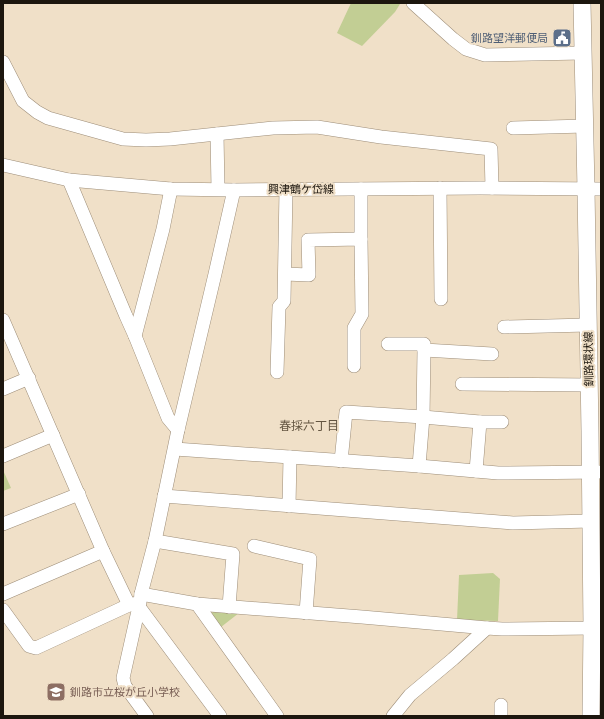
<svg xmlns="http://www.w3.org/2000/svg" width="604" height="719" font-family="Raleway,'Noto Sans JP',sans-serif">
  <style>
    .green { fill: #c2ce94 }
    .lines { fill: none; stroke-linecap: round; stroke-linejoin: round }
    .minor-casing { stroke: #9d8d78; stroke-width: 14 }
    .major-casing { stroke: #9d8d78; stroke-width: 18 }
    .minor { stroke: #fff; stroke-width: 13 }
    .major { stroke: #fff; stroke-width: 17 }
    .labels { text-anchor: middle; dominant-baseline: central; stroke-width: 4; stroke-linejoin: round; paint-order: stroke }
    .service-label { font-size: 11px; fill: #4e5e75; stroke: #f0e0c8; text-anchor: end }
    .street-label { font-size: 11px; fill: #1c160e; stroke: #f0e0c8 }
    .education-label { font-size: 11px; fill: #785e54; stroke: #f0e0c8; text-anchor: start }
    .neighbourhood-label { font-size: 12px; fill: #635541; stroke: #f0e0c8 }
  </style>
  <rect width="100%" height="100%" fill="#f0e0c8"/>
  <g class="green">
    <polygon points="351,3 400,3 400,4 395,12 362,46 337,33"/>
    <polygon points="3,470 11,488 3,491"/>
    <polygon points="493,573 500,579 498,621 457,620 459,575"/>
    <polygon points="214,609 239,613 221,627 211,615"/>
  </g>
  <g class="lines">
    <defs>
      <g id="minor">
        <polyline points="413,3 453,39 466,49 485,55 582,53"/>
        <polyline points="3,62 23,101 37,112 48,118 123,139 146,140 170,139 273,128 317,127 381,137 491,149 492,188"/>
        <polyline points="513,128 585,126"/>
        <polyline points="217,134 218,189"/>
        <polyline points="3,165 69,180 171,189 234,190 480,188 601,189"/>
        <polyline points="69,180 126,316 135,336 168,418 178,430"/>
        <polyline points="440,188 441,299"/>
        <polyline points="361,189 361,239"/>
        <polyline points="285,274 309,275 308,240 361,239 362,314 354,328 354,366"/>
        <polyline points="3,320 103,551 129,605"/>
        <polyline points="504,327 588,325"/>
        <polyline points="135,336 163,229 171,189"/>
        <polyline points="388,344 424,344 424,350 492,354"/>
        <polyline points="277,372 279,307 284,301 286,190"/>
        <polyline points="462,384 589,385"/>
        <polyline points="3,389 29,378"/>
        <polyline points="175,449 419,466 498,473 601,472"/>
        <polyline points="3,456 53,435"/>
        <polyline points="341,461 346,412 423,417 480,422 502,422"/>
        <polyline points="419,466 423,417 424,350"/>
        <polyline points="476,471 480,422"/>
        <polyline points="164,496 513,523 590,521"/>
        <polyline points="289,506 290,457"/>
        <polyline points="3,524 79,494"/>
        <polyline points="155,541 233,554 229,607"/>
        <polyline points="254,546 310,559 306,613"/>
        <polyline points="3,594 103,551"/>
        <polyline points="141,594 197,604 362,617 487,628 502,629 592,628 601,625"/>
        <polyline points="197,604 277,716"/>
        <polyline points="139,607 220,716"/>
        <polyline points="3,610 29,646 36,648 129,605 137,603"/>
        <polyline points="147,716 125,686 123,678 140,602 141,594 155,541 178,430 215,274 234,190"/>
        <polyline points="393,716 410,695 453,659 487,628"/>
        <polyline points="501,716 501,705"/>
      </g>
      <polyline id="major" points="582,3 586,189 590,431 592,628 591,716"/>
    </defs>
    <use href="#minor" class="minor-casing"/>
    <use href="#major" class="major-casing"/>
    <use href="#minor" class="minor"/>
    <use href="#major" class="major"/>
  </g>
  <defs>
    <symbol id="civic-square" viewBox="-11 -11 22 22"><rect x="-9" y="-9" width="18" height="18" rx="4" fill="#5c6f8a" stroke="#f0e0c8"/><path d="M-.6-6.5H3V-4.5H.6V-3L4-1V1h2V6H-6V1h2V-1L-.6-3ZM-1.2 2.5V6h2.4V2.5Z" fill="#fff"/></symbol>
    <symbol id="school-square" viewBox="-11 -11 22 22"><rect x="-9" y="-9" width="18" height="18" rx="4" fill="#8d6e63" stroke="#f0e0c8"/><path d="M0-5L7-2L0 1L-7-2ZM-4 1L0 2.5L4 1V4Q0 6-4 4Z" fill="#fff"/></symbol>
  </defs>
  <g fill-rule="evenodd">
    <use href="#civic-square" x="551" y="27" width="22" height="22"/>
    <use href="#school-square" x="45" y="681" width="22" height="22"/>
  </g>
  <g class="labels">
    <g class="service-label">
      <text x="548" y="38">釧路望洋郵便局</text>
    </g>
    <g class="street-label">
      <text x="301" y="189">興津鶴ケ岱線</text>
      <text transform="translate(589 359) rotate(-91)">釧路環状線</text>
    </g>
    <g class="education-label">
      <text x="70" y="692">釧路市立桜が丘小学校</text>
    </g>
    <g class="neighbourhood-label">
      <text x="309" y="426">春採六丁目</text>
    </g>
  </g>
  <rect width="604" height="719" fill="none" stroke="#1c160e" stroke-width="8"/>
</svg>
